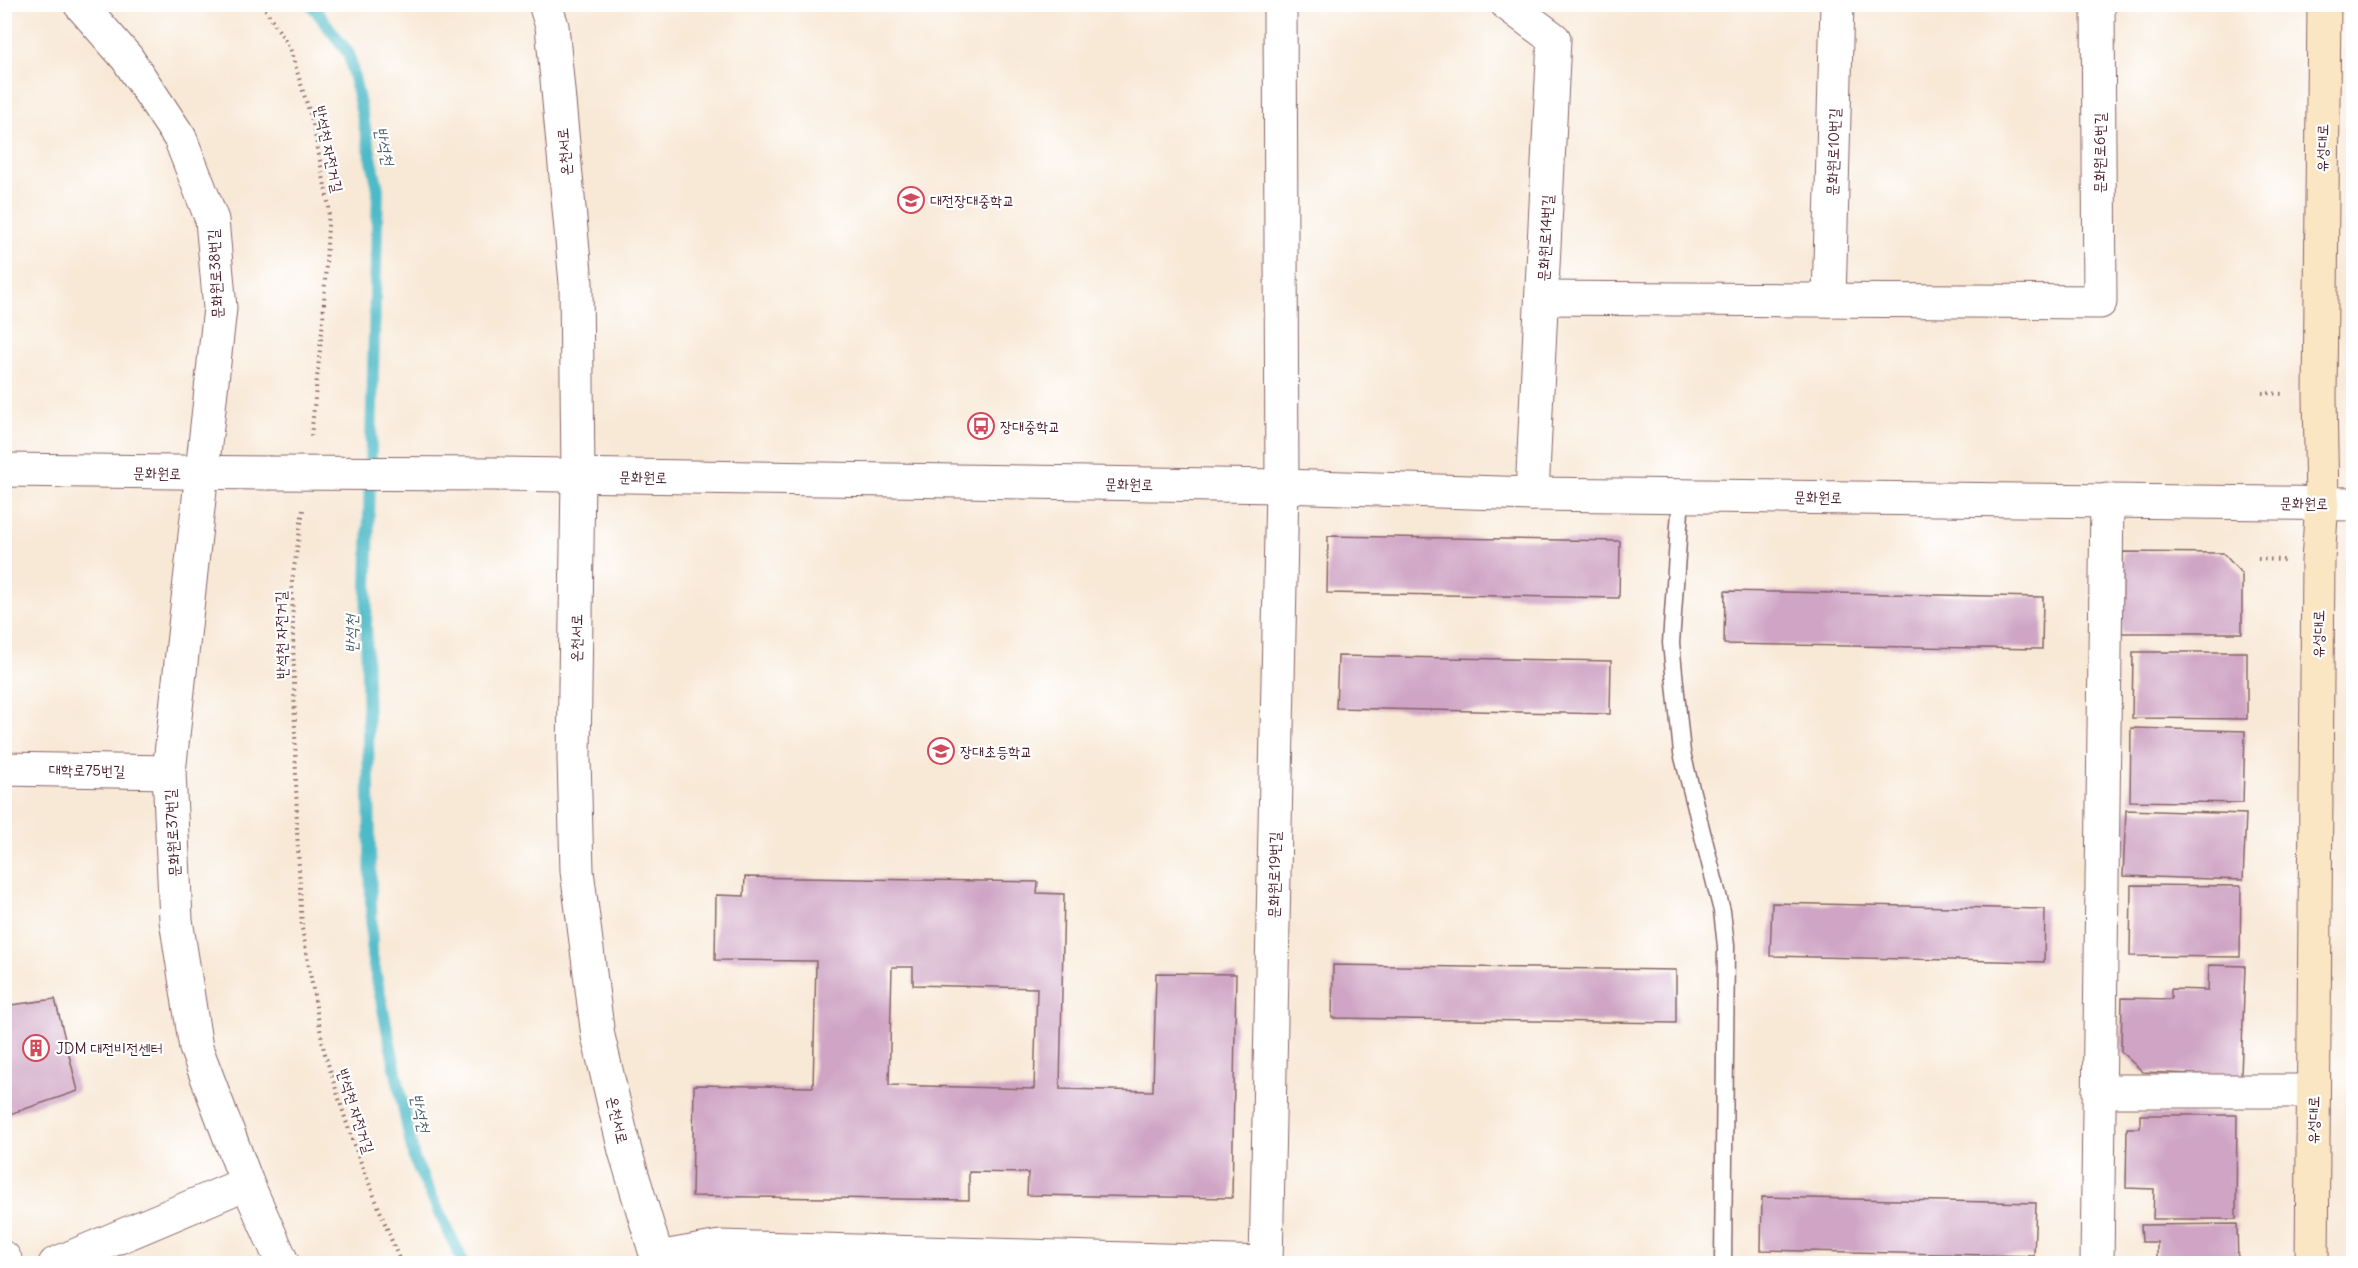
<svg xmlns="http://www.w3.org/2000/svg" width="2358" height="1268" font-family="Delius,'Poor Story',sans-serif">
  <style>
    .lines { fill: none; stroke-linecap: round; stroke-linejoin: round }
    .stream { stroke: #4dbac7; stroke-width: 12 }
    .building { fill: #cfa4c4; fill-rule: evenodd }
    .service-casing { stroke: #876567; stroke-width: 19 }
    .minor-casing { stroke: #876567; stroke-width: 35 }
    .tertiary-casing { stroke: #876567; stroke-width: 35 }
    .secondary-casing { stroke: #876567; stroke-width: 35 }
    .path { stroke: #876567; stroke-width: 4; stroke-dasharray: 1.5 4.5; stroke-linecap: butt }
    .service { stroke: #fff; stroke-width: 16 }
    .minor { stroke: #fff; stroke-width: 33 }
    .tertiary { stroke: #fff; stroke-width: 33 }
    .secondary { stroke: #fbe6c4; stroke-width: 33 }
    .tertiary-bridge-casing { stroke: #876567; stroke-width: 35; stroke-linecap: butt }
    .tertiary-bridge { stroke: #fff; stroke-width: 33 }
    .labels { text-anchor: middle; dominant-baseline: central; stroke-width: 4.5; stroke-linejoin: round; paint-order: stroke }
    .street-label { font-size: 15px; fill: #4a1f2b; stroke: #fff }
    .poi-label { font-size: 15px; fill: #4a1f2b; stroke: #fff; text-anchor: start }
    .water-label { font-size: 16px; font-style: italic; fill: #4b5d69; stroke: #fff }
  </style>
  <rect width="100%" height="100%" fill="#fff"/>
  <filter id="ink" filterUnits="userSpaceOnUse"><feTurbulence type="fractalNoise" baseFrequency=".0167" numOctaves="2"/><feDisplacementMap in="SourceGraphic" scale="12" xChannelSelector="R" yChannelSelector="G"/><feConvolveMatrix kernelMatrix="1 2 1 2 8 2 1 2 1" color-interpolation-filters="sRGB"/></filter>
  <filter id="wash" filterUnits="userSpaceOnUse"><feTurbulence type="fractalNoise" baseFrequency=".008" numOctaves="4" result="noise"/><feDisplacementMap in="SourceGraphic" scale="24" xChannelSelector="R" yChannelSelector="G"/><feGaussianBlur stdDeviation="1.35" result="paint"/><feColorMatrix in="noise" values="0 0 0 0 0 0 0 0 0 0 0 0 0 0 0 0 0 1.4 0 .05"/><feComposite in="paint" operator="in"/></filter>
  <g filter="url(#wash)">
    <rect width="100%" height="100%" fill="#f8e8d6"/>
    <g class="lines">
      <polyline class="stream" points="311,4 349,54 378,189 366,625 372,956 414,1159 464,1264"/>
    </g>
    <g id="blocks">
      <g class="building">
        <polygon points="1328,536 1620,541 1619,598 1327,593"/>
        <polygon points="2123,552 2223,553 2242,574 2242,633 2122,633"/>
        <polygon points="1725,591 2043,597 2042,649 1724,644"/>
        <polygon points="2133,652 2247,652 2247,719 2132,718"/>
        <polygon points="1338,656 1611,661 1610,714 1336,708"/>
        <polygon points="2131,728 2245,731 2243,803 2130,801"/>
        <polygon points="2126,810 2246,814 2243,880 2123,876"/>
        <path d="M745 877 1038 882 1037 893 1064 894 1060 1089 1153 1091 1156 973 1236 974 1232 1198 1027 1195 1028 1173 969 1172V1200L692 1196 694 1085 813 1087 816 961 715 960 716 895 744 896ZM892 967H913V985L1037 988 1034 1089 889 1085Z"/>
        <polygon points="2131,885 2241,886 2240,957 2130,956"/>
        <polygon points="1772,903 2045,909 2044,962 1770,956"/>
        <polygon points="1333,965 1676,970 1676,1023 1332,1018"/>
        <polygon points="2209,965 2245,966 2241,1076 2143,1072 2121,1052 2122,998 2171,999 2171,989 2208,990"/>
        <polygon points="55,999 78,1091 4,1116 4,1006"/>
        <polygon points="2140,1115 2237,1115 2236,1219 2153,1219 2154,1189 2126,1188 2127,1128 2140,1128"/>
        <polygon points="1762,1197 2036,1203 2034,1256 1761,1250"/>
        <polygon points="2237,1224 2238,1264 2157,1264 2157,1242 2142,1242 2141,1225"/>
      </g>
    </g>
  </g>
  <g filter="url(#ink)">
    <use href="#blocks" fill-opacity="0" stroke="#876567" stroke-width="1.5"/>
    <g class="lines">
      <defs>
        <polyline id="service" points="1681,496 1671,643 1682,753 1722,911 1726,946 1723,1264"/>
        <g id="minor">
          <polyline points="80,4 127,58 180,138 212,220 220,308 169,772 176,920 196,1048 247,1183 283,1264"/>
          <polyline points="545,4 552,26 576,283 578,476 574,758 577,871 598,1036 625,1151 659,1264"/>
          <polyline points="1507,4 1554,39 1532,494"/>
          <polyline points="1542,298 2100,302 2098,4"/>
          <polyline points="1829,300 1837,4"/>
          <polyline points="4,769 169,772"/>
          <polyline points="2099,1091 2313,1091"/>
          <polyline points="4,1258 7,1264"/>
          <polyline points="657,1258 720,1247 1266,1263"/>
          <polyline points="55,1264 247,1183"/>
          <polyline points="1266,1264 1282,486 1280,4"/>
          <polyline points="2097,1264 2107,500"/>
        </g>
        <g id="tertiary">
          <polyline points="4,470 268,473"/>
          <polyline points="499,474 1282,486 1532,494 2354,504"/>
        </g>
        <polyline id="secondary" points="2312,1264 2318,561 2322,502 2320,397 2324,4"/>
      </defs>
      <use href="#service" class="service-casing"/>
      <use href="#minor" class="minor-casing"/>
      <use href="#tertiary" class="tertiary-casing"/>
      <use href="#secondary" class="secondary-casing"/>
      <g class="path">
        <polyline points="262,4 290,48 313,124 329,207 323,320 311,437"/>
        <polyline points="2262,393 2284,394"/>
        <polyline points="303,510 292,581 297,830 302,928 324,1051 352,1140 401,1264"/>
        <polyline points="2258,559 2284,560"/>
      </g>
      <use href="#service" class="service"/>
      <use href="#minor" class="minor"/>
      <use href="#tertiary" class="tertiary"/>
      <use href="#secondary" class="secondary"/>
      <defs>
        <polyline id="tertiary-bridge" points="268,473 499,474"/>
      </defs>
      <use href="#tertiary-bridge" class="tertiary-bridge-casing"/>
      <use href="#tertiary-bridge" class="tertiary-bridge"/>
    </g>
  </g>
  <defs>
    <symbol id="school-ring" viewBox="-11 -11 22 22"><circle r="9.5" fill="#fff" stroke="#d1495b" stroke-width="1.5"/><path d="M0-5L7-2L0 1L-7-2ZM-4 1L0 2.5L4 1V4Q0 6-4 4Z" fill="#d1495b"/></symbol>
    <symbol id="bus-ring" viewBox="-11 -11 22 22"><circle r="9.5" fill="#fff" stroke="#d1495b" stroke-width="1.5"/><path d="M-5-6H5V4H4V6H2V4H-2V6H-4V4H-5ZM-3.5-4V0h7V-4ZM-3.5 1.2v1.5H-2V1.2ZM2 1.2v1.5H3.5V1.2Z" fill="#d1495b"/></symbol>
    <symbol id="building-ring" viewBox="-11 -11 22 22"><circle r="9.5" fill="#fff" stroke="#d1495b" stroke-width="1.5"/><path d="M-4-6H4V6H1V3H-1V6H-4ZM-2.5-4.3h1.7v1.8h-1.7ZM.8-4.3h1.7v1.8H.8ZM-2.5-1h1.7V.8h-1.7ZM.8-1h1.7V.8H.8Z" fill="#d1495b"/></symbol>
  </defs>
  <g fill-rule="evenodd">
    <use href="#school-ring" x="896" y="185" width="30" height="30"/>
    <use href="#bus-ring" x="966" y="411" width="30" height="30"/>
    <use href="#school-ring" x="926" y="736" width="30" height="30"/>
    <use href="#building-ring" x="21" y="1033" width="30" height="30"/>
  </g>
  <g class="labels">
    <g class="street-label">
      <text transform="translate(2322 148) rotate(-89)">유성대로</text>
      <text transform="translate(329 149) rotate(78)">반석천 자전거길</text>
      <text transform="translate(564 152) rotate(-95)">온천서로</text>
      <text transform="translate(1833 152) rotate(-88)">문화원로10번길</text>
      <text transform="translate(2099 153) rotate(-90)">문화원로6번길</text>
      <text transform="translate(1545 238) rotate(-87)">문화원로14번길</text>
      <text transform="translate(215 274) rotate(-93)">문화원로38번길</text>
      <text transform="translate(157 473) rotate(1)">문화원로</text>
      <text transform="translate(643 477) rotate(1)">문화원로</text>
      <text transform="translate(1129 484) rotate(1)">문화원로</text>
      <text transform="translate(1818 497) rotate(1)">문화원로</text>
      <text transform="translate(2304 503) rotate(1)">문화원로</text>
      <text transform="translate(2318 634) rotate(-89)">유성대로</text>
      <text transform="translate(281 635) rotate(-91)">반석천 자전거길</text>
      <text transform="translate(576 638) rotate(-89)">온천서로</text>
      <text transform="translate(87 770) rotate(1)">대학로75번길</text>
      <text transform="translate(172 833) rotate(-93)">문화원로37번길</text>
      <text transform="translate(1274 875) rotate(-89)">문화원로19번길</text>
      <text transform="translate(356 1111) rotate(72)">반석천 자전거길</text>
      <text transform="translate(618 1120) rotate(77)">온천서로</text>
      <text transform="translate(2313 1120) rotate(-89)">유성대로</text>
    </g>
    <g class="poi-label">
      <text x="930" y="200">대전장대중학교</text>
      <text x="1000" y="426">장대중학교</text>
      <text x="960" y="751">장대초등학교</text>
      <text x="56" y="1048">JDM 대전비전센터</text>
    </g>
    <g class="water-label">
      <text transform="translate(385 146) rotate(78)">반석천</text>
      <text transform="translate(351 634) rotate(-90)">반석천</text>
      <text transform="translate(421 1113) rotate(78)">반석천</text>
    </g>
  </g>
  <rect width="2358" height="1268" fill="none" stroke="#fff" stroke-width="24"/>
</svg>
